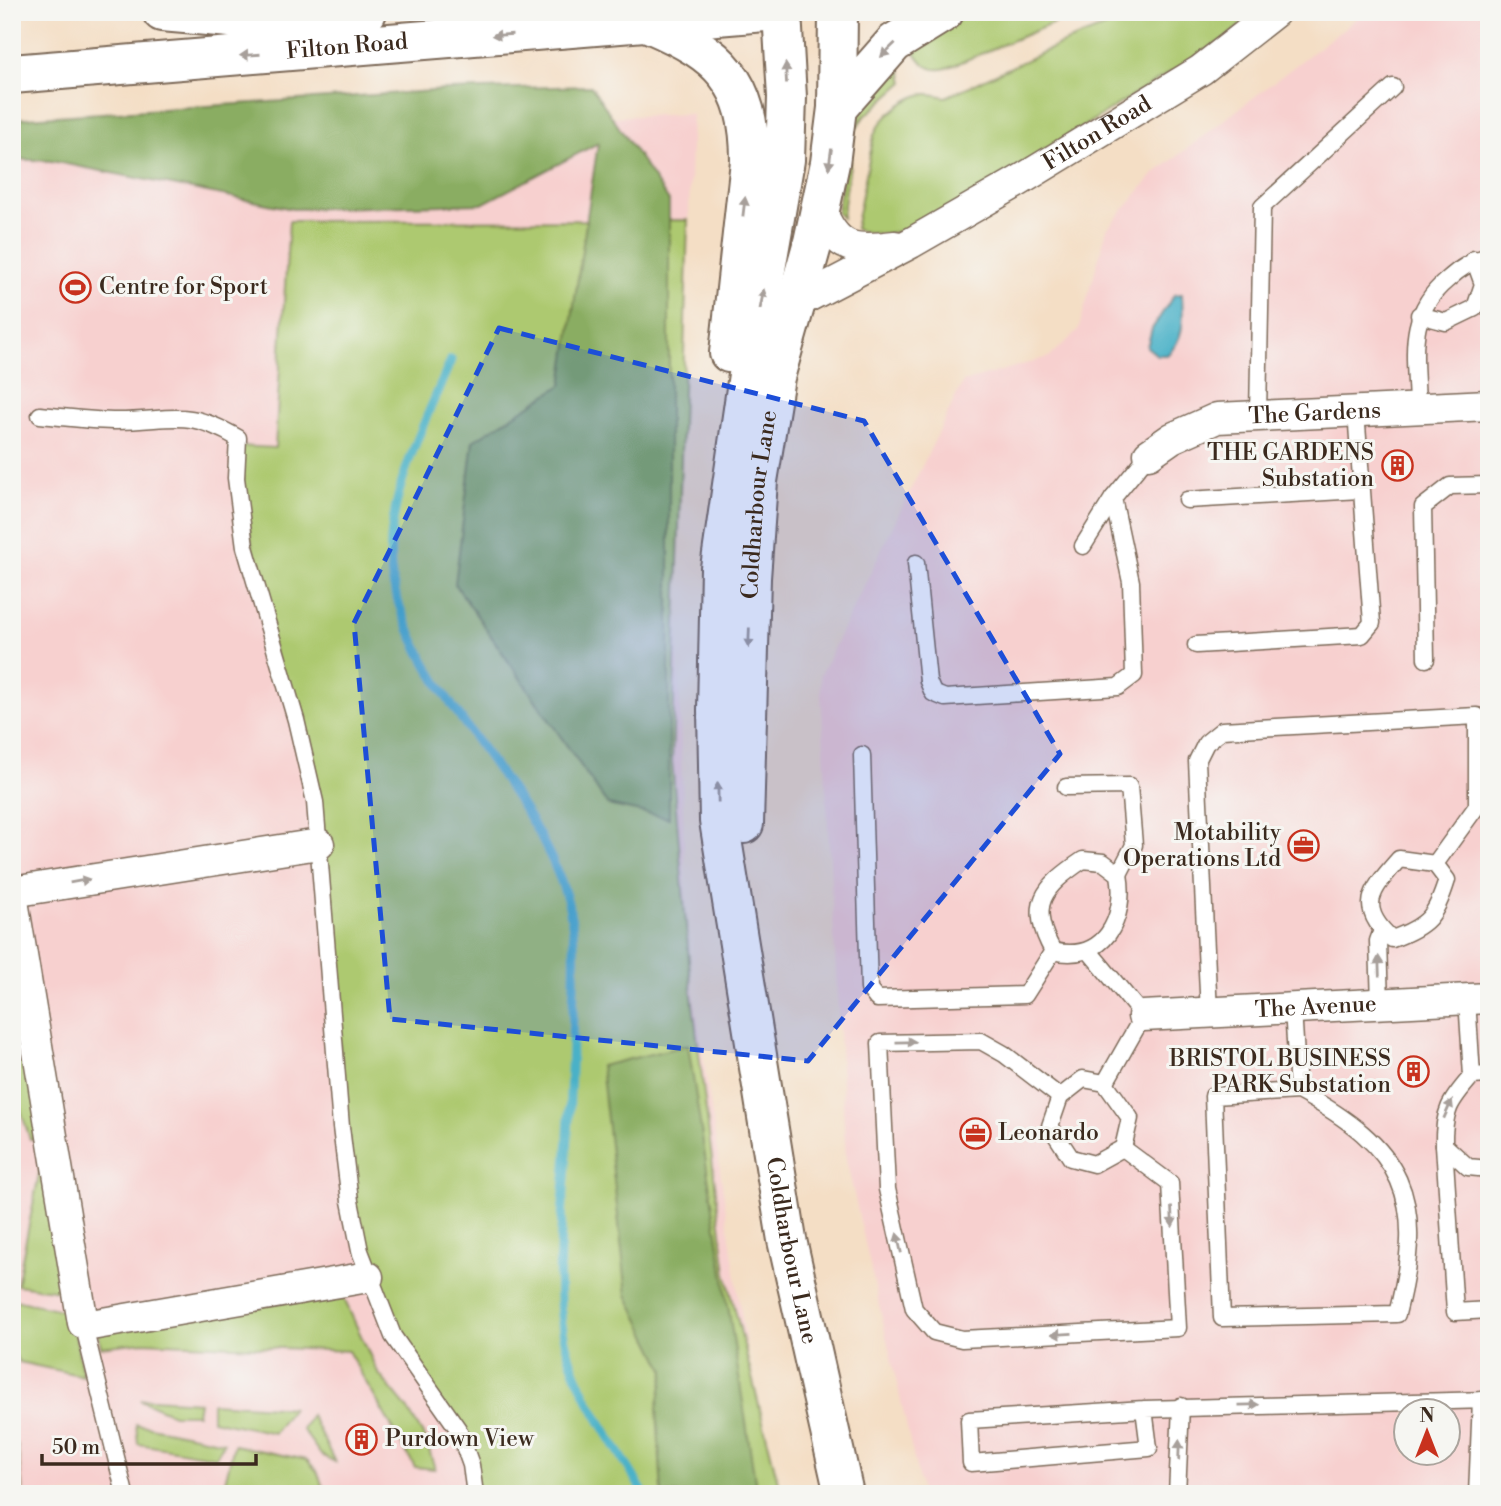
<svg xmlns="http://www.w3.org/2000/svg" width="1501" height="1506" font-family="'Libre Bodoni',serif">
  <style>
    .built { fill: #f7d0cf; fill-rule: evenodd }
    .green { fill: #adc96f; stroke: #747a46; stroke-width: 2 }
    .forest { fill: #8aad62; stroke: #626c40; stroke-width: 2 }
    .water { fill: #49b1c7; stroke: #426e72; stroke-width: 2 }
    .lines { fill: none; stroke-linecap: round; stroke-linejoin: round }
    .stream { stroke: #49b1c7; stroke-width: 9 }
    .lane-casing { stroke: #7c6958; stroke-width: 19 }
    .street-casing { stroke: #7c6958; stroke-width: 33 }
    .secondary-casing { stroke: #7c6958; stroke-width: 42 }
    .primary-casing { stroke: #7c6958; stroke-width: 42 }
    .lane { stroke: #fff; stroke-width: 16 }
    .street { stroke: #fff; stroke-width: 30 }
    .secondary { stroke: #fff; stroke-width: 38 }
    .primary { stroke: #fff; stroke-width: 38 }
    .oneway { fill: #a79f9a }
    .marked { fill: #1d4ed8; fill-opacity: 0.2; stroke: #1d4ed8; stroke-width: 5; stroke-dasharray: 14 9; stroke-linejoin: round }
    .labels { text-anchor: middle; dominant-baseline: central; stroke-width: 6; stroke-linejoin: round; paint-order: stroke }
    .street-label { font-size: 23px; fill: #3b2a1e; stroke: #f6f6f2 }
    .poi-label { font-size: 23px; fill: #3b2a1e; stroke: #f6f6f2; text-anchor: start }
  </style>
  <rect width="100%" height="100%" fill="#f6f6f2"/>
  <filter id="ink" filterUnits="userSpaceOnUse"><feTurbulence type="fractalNoise" baseFrequency=".0143" numOctaves="2"/><feDisplacementMap in="SourceGraphic" scale="14" xChannelSelector="R" yChannelSelector="G"/><feConvolveMatrix kernelMatrix="1 2 1 2 8 2 1 2 1" color-interpolation-filters="sRGB"/></filter>
  <filter id="wash" filterUnits="userSpaceOnUse"><feTurbulence type="fractalNoise" baseFrequency=".00686" numOctaves="4" result="noise"/><feDisplacementMap in="SourceGraphic" scale="28" xChannelSelector="R" yChannelSelector="G"/><feGaussianBlur stdDeviation="1.57" result="paint"/><feColorMatrix in="noise" values="0 0 0 0 0 0 0 0 0 0 0 0 0 0 0 0 0 1.4 0 .05"/><feComposite in="paint" operator="in"/></filter>
  <g filter="url(#wash)">
    <rect width="100%" height="100%" fill="#f4dec5"/>
    <g class="built">
      <path d="M1365 12H1489V1494H922L846 1159 820 676 963 382 1049 357 1078 331 1107 229 1154 174ZM1406 1412H1448V1454H1406Z"/>
      <polygon points="692,114 677,612 687,947 768,1494 12,1494 12,138"/>
    </g>
    <g class="green">
      <path d="M968 12H1080L947 68C926 74 919 59 909 43Z"/>
      <path d="M1144 12H1256L1227 37 944 213C913 227 889 241 855 229L874 135C881 117 909 94 928 94 934 94 941 96 946 97L1061 44Z"/>
      <polygon points="899,62 904,82 863,118 855,130 842,218 837,213 852,118"/>
      <polygon points="688,220 672,762 692,996 726,1273 781,1494 475,1494 471,1465 413,1367 360,1251 315,802 259,597 238,446 275,448 289,221"/>
      <polygon points="28,1057 46,1140 30,1139 12,1083 12,1062"/>
      <polygon points="41,1164 48,1166 67,1292 17,1285"/>
      <polygon points="341,1292 378,1373 407,1408 426,1440 435,1469 415,1467 348,1351 143,1342 101,1347 98,1332"/>
      <polygon points="15,1300 71,1312 83,1376 19,1362 12,1350"/>
      <polygon points="153,1399 199,1402 197,1414 173,1414 140,1400"/>
      <polygon points="212,1403 292,1408 274,1433 212,1420"/>
      <polygon points="311,1415 335,1462 321,1455 302,1429"/>
      <polygon points="136,1424 224,1442 216,1457 138,1444"/>
      <polygon points="12,1443 17,1444 23,1494 12,1494"/>
      <polygon points="234,1445 307,1460 317,1471 326,1494 268,1494 224,1486"/>
    </g>
    <g class="forest">
      <polygon points="591,86 669,201 669,818 608,805 455,584 473,441 562,385 598,143 482,204 293,209 51,161 12,159 12,119 447,90"/>
      <polygon points="688,1045 757,1494 662,1494 657,1409 665,1371 627,1295 601,1066"/>
    </g>
    <path class="water" d="M1182 294C1183 318 1186 338 1167 355H1157L1147 347 1152 329 1174 295Z"/>
    <g class="lines">
      <path class="stream" d="M451 360C424 426 385 496 391 569 393 593 403 616 413 638 456 730 538 802 567 899 578 937 574 976 573 1014 571 1065 570 1116 566 1166 562 1220 555 1278 563 1331 573 1390 615 1442 644 1494"/>
    </g>
  </g>
  <g filter="url(#ink)">
    <g class="lines">
      <defs>
        <g id="lane">
          <polyline points="1419,315 1446,322 1475,308 1483,284 1474,259"/>
          <path d="M1417 406C1416 357 1405 315 1447 280 1460 268 1472 260 1489 256"/>
          <path d="M40 415C66 417 91 421 117 421 172 421 185 407 238 438L236 478 245 547 296 720 315 802 341 1127 350 1201 360 1251 393 1336 458 1429 471 1465 475 1494"/>
          <polyline points="1258,415 1262,207 1393,87"/>
          <polyline points="1187,500 1360,490"/>
          <polyline points="1083,546 1113,498 1149,454"/>
          <polyline points="916,563 928,681 933,693 945,698 1118,687 1134,675 1131,582 1113,498"/>
          <polyline points="1196,645 1362,635 1372,623 1356,412"/>
          <polyline points="1426,659 1423,507 1450,486 1489,485"/>
          <polyline points="862,755 869,989 877,999 1025,995 1053,951"/>
          <polyline points="1066,787 1129,786 1134,845 1119,874"/>
          <path d="M1399 859 1435 864 1447 880C1436 916 1428 926 1392 939 1355 906 1373 889 1399 859Z"/>
          <path d="M1083 860 1103 862 1119 874C1127 919 1104 963 1053 951 1027 905 1043 887 1083 860Z"/>
          <polyline points="1089,951 1143,1016 1105,1083"/>
          <polyline points="1467,999 1472,1076"/>
          <polyline points="1380,1004 1378,941 1382,930"/>
          <polyline points="1293,1008 1298,1091"/>
          <polyline points="1209,1013 1197,761 1206,743 1222,730 1477,716 1477,806 1435,864"/>
          <path d="M1489 1075 1472 1076C1450 1101 1443 1111 1444 1145L1468 1167 1489 1169"/>
          <polygon points="1083,1079 1105,1083 1130,1118 1123,1148 1094,1164 1071,1158 1050,1126 1060,1097"/>
          <path d="M1298 1091C1404 1148 1427 1197 1397 1314L1222 1318 1213 1096Z"/>
          <polyline points="1060,1097 1004,1054 981,1041 880,1043 887,1189 914,1309 934,1332 962,1339 1178,1328 1170,1183 1123,1148"/>
          <polyline points="1444,1145 1455,1312 1489,1310"/>
          <polyline points="83,1323 125,1494"/>
          <polyline points="1144,1409 969,1420 971,1463 1149,1448 1144,1409 1489,1400"/>
          <polyline points="1177,1494 1181,1406"/>
          <polyline points="1477,1494 1481,1400"/>
        </g>
        <g id="street">
          <path d="M821 210C837 251 855 251 895 246"/>
          <path id="s1" d="M794 304 911 243 1019 181 1201 70 1275 12"/>
          <path id="s2" d="M1149 454 1172 438 1217 418 1489 405"/>
          <polyline points="12,892 319,844"/>
          <polyline points="12,895 83,1323 91,1325 368,1277"/>
          <path id="s3" d="M1143 1016 1489 998"/>
        </g>
        <g id="secondary">
          <path id="s4" d="M782 12 787 97 785 160 750 361 720 568 717 710 719 821 787 1240 844 1494"/>
          <path d="M651 24C720 54 750 81 750 161L729 353"/>
          <polyline points="837,108 894,43 944,12"/>
          <path id="s5" d="M744 824 751 578 758 481 775 377 813 242 830 163 837 108 838 12"/>
        </g>
        <g id="primary">
          <polyline points="162,12 242,19 367,12"/>
          <path id="s6" d="M12 74 765 12"/>
        </g>
      </defs>
      <use href="#lane" class="lane-casing"/>
      <use href="#street" class="street-casing"/>
      <use href="#secondary" class="secondary-casing"/>
      <use href="#primary" class="primary-casing"/>
      <use href="#lane" class="lane"/>
      <use href="#street" class="street"/>
      <use href="#secondary" class="secondary"/>
      <use href="#primary" class="primary"/>
    </g>
    <defs><path id="oneway-solid" d="M-6-.8H1V-3.2L6.5 0L1 3.2V.8H-6Z" transform="scale(1.75)"/></defs>
    <g class="oneway">
      <use href="#oneway-solid" transform="translate(502 35) rotate(176)"/>
      <use href="#oneway-solid" transform="translate(888 50) rotate(136)"/>
      <use href="#oneway-solid" transform="translate(250 55) rotate(176)"/>
      <use href="#oneway-solid" transform="translate(786 73) rotate(-93)"/>
      <use href="#oneway-solid" transform="translate(830 159) rotate(98)"/>
      <use href="#oneway-solid" transform="translate(744 207) rotate(-83)"/>
      <use href="#oneway-solid" transform="translate(762 299) rotate(-79)"/>
      <use href="#oneway-solid" transform="translate(749 638) rotate(92)"/>
      <use href="#oneway-solid" transform="translate(718 792) rotate(-91)"/>
      <use href="#oneway-solid" transform="translate(80 881) rotate(-10)"/>
      <use href="#oneway-solid" transform="translate(1379 966) rotate(-92)"/>
      <use href="#oneway-solid" transform="translate(906 1042) rotate(-1)"/>
      <use href="#oneway-solid" transform="translate(1448 1109) rotate(-66)"/>
      <use href="#oneway-solid" transform="translate(1172 1217) rotate(87)"/>
      <use href="#oneway-solid" transform="translate(899 1243) rotate(-103)"/>
      <use href="#oneway-solid" transform="translate(1062 1334) rotate(177)"/>
      <use href="#oneway-solid" transform="translate(1249 1405) rotate(-1)"/>
      <use href="#oneway-solid" transform="translate(1179 1450) rotate(-88)"/>
    </g>
  </g>
  <path class="marked" d="M499 328 864 421 1060 754 808 1061 390 1019 354 623Z"/>
  <defs>
    <symbol id="stadium-ring" viewBox="-11 -11 22 22"><circle r="9.5" fill="#f6f6f2" stroke="#c8321e" stroke-width="1.5"/><path d="M0-5a6.5 5 0 1 0 0 10a6.5 5 0 1 0 0-10ZM-3.5-1.8h7v3.6h-7Z" fill="#c8321e"/></symbol>
    <symbol id="building-ring" viewBox="-11 -11 22 22"><circle r="9.5" fill="#f6f6f2" stroke="#c8321e" stroke-width="1.5"/><path d="M-4-6H4V6H1V3H-1V6H-4ZM-2.5-4.3h1.7v1.8h-1.7ZM.8-4.3h1.7v1.8H.8ZM-2.5-1h1.7V.8h-1.7ZM.8-1h1.7V.8H.8Z" fill="#c8321e"/></symbol>
    <symbol id="office-ring" viewBox="-11 -11 22 22"><circle r="9.5" fill="#f6f6f2" stroke="#c8321e" stroke-width="1.5"/><path d="M-6-3h4V-5.5h4V-3h4V5H-6ZM-1-4.5V-3h2v-1.5ZM-6 0V1H6V0Z" fill="#c8321e"/></symbol>
  </defs>
  <g fill-rule="evenodd">
    <use href="#stadium-ring" x="58" y="270" width="35" height="35"/>
    <use href="#building-ring" x="1380" y="448" width="35" height="35"/>
    <use href="#office-ring" x="1286" y="828" width="35" height="35"/>
    <use href="#building-ring" x="1396" y="1054" width="35" height="35"/>
    <use href="#office-ring" x="958" y="1116" width="35" height="35"/>
    <use href="#building-ring" x="344" y="1422" width="35" height="35"/>
  </g>
  <g class="labels">
    <g class="street-label">
      <text stroke="none"><textPath href="#s6" startOffset="336">Filton Road</textPath></text>
      <text stroke="none"><textPath href="#s1" startOffset="348">Filton Road</textPath></text>
      <text stroke="none"><textPath href="#s2" startOffset="175">The Gardens</textPath></text>
      <text stroke="none"><textPath href="#s5" startOffset="320">Coldharbour Lane</textPath></text>
      <text stroke="none"><textPath href="#s3" startOffset="173">The Avenue</textPath></text>
      <text stroke="none"><textPath href="#s4" startOffset="1250">Coldharbour Lane</textPath></text>
    </g>
    <g class="poi-label">
      <text x="99" y="287">Centre for Sport</text>
      <text x="1374" y="453" text-anchor="end">THE GARDENS<tspan x="1374" dy="26">Substation</tspan></text>
      <text x="1281" y="833" text-anchor="end">Motability<tspan x="1281" dy="26">Operations Ltd</tspan></text>
      <text x="1391" y="1059" text-anchor="end">BRISTOL BUSINESS<tspan x="1391" dy="26">PARK Substation</tspan></text>
      <text x="998" y="1133">Leonardo</text>
      <text x="385" y="1439">Purdown View</text>
    </g>
  </g>
  <rect width="1501" height="1506" fill="none" stroke="#f6f6f2" stroke-width="42"/>
  <g transform="translate(1427 1432)"><circle r="33" fill="#f6f6f2" stroke="#aba49d" stroke-width="2"/>
  <path d="M0-5L12 26L0 18L-12 26Z" fill="#c8321e"/>
  <text y="-10" font-size="19" font-weight="bold" text-anchor="middle" fill="#3b2a1e">N</text>
  </g>
  <path d="M42 1454v10h214v-10" fill="none" stroke="#3b2a1e" stroke-width="3.5"/>
  <text x="52" y="1454" font-size="21" fill="#3b2a1e" stroke="#f6f6f2" stroke-width="5" paint-order="stroke">50 m</text>
</svg>
